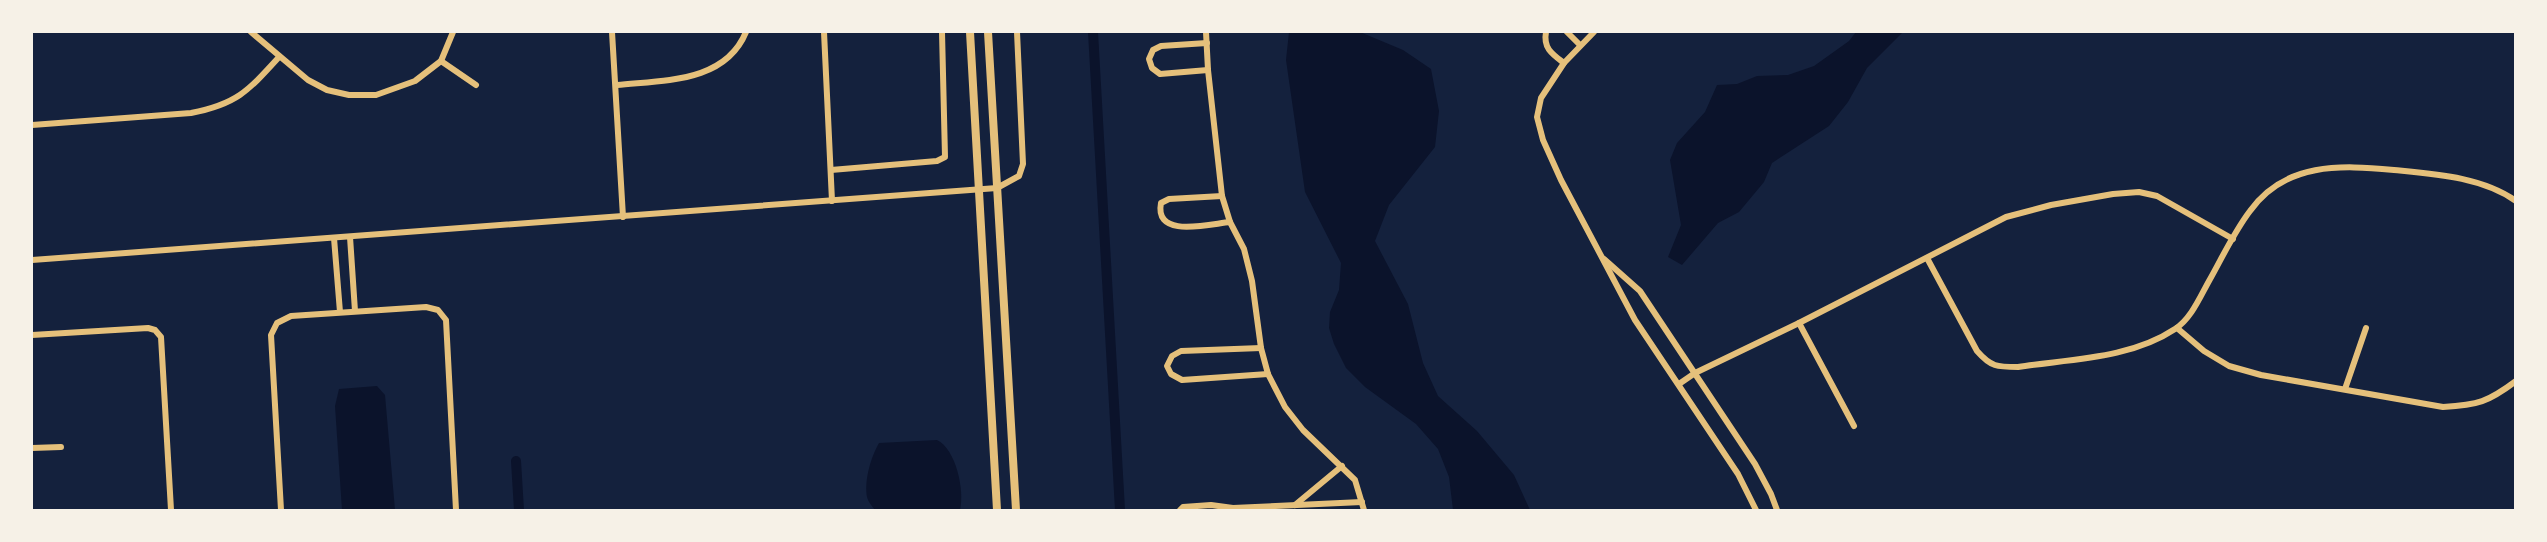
<svg xmlns="http://www.w3.org/2000/svg" width="2547" height="542" font-family="'Noto Sans',sans-serif">
  <style>
    .water { fill: #0b132b }
    .lines { fill: none; stroke-linecap: round; stroke-linejoin: round }
    .canal { stroke: #0b132b; stroke-width: 10 }
    .minor { stroke: #e5c07b; stroke-width: 6 }
    .tertiary { stroke: #e5c07b; stroke-width: 8 }
  </style>
  <rect width="100%" height="100%" fill="#14213d"/>
  <g class="water">
    <polygon points="1289,32 1360,32 1403,50 1431,69 1439,111 1435,147 1389,205 1375,241 1408,304 1423,363 1438,396 1477,431 1514,475 1530,510 1453,510 1449,477 1438,449 1416,424 1365,387 1346,368 1334,344 1329,328 1330,312 1339,290 1341,263 1305,192 1286,60"/>
    <polygon points="1856,32 1903,32 1867,68 1848,102 1829,126 1772,163 1764,182 1739,212 1718,223 1682,265 1668,257 1681,225 1670,160 1677,143 1705,112 1717,85 1737,84 1757,76 1788,75 1814,66 1849,41"/>
    <polygon points="377,386 385,395 395,510 342,510 335,406 339,389"/>
    <path d="M937 440C956 449 965 491 960 510H875C873 507 868 502 867 497 864 480 871 457 879 443Z"/>
  </g>
  <g class="lines">
    <g class="canal">
      <polyline points="1093,32 1120,510"/>
      <polyline points="516,461 519,510"/>
    </g>
    <g class="minor">
      <polyline points="251,32 308,80 327,90 349,95 376,95 415,81 441,61 453,32"/>
      <polyline points="612,32 623,217"/>
      <polyline points="824,32 832,201"/>
      <polyline points="1206,32 1208,70 1222,196 1230,222 1244,249 1252,281 1261,348 1268,374 1285,407 1303,430 1355,480 1364,510"/>
      <path d="M1546 32C1543 48 1552 54 1564 63"/>
      <polyline points="1567,32 1580,45"/>
      <polyline points="1594,32 1564,63 1541,98 1537,117 1543,140 1561,180 1635,320 1738,474 1756,510"/>
      <polyline points="1207,43 1161,46 1153,50 1149,59 1152,68 1160,74 1208,70"/>
      <polyline points="441,61 476,85"/>
      <path d="M617 85C664 80 725 83 746 32"/>
      <path d="M32 125 191 113C237 104 248 91 279 57"/>
      <polyline points="831,170 937,161 945,157 942,32"/>
      <path d="M1222 196 1169 199 1161 203C1154 239 1209 224 1230 222"/>
      <polyline points="350,237 355,311"/>
      <polyline points="334,238 340,312"/>
      <path d="M1927 258 1977 351C1991 367 1997 367 2018 367 2070 359 2130 359 2175 329 2191 319 2200 297 2209 281 2222 258 2234 232 2250 211 2285 162 2341 165 2394 170 2435 174 2482 177 2516 201"/>
      <polyline points="1604,259 1640,291 1755,464 1771,494 1777,510"/>
      <polyline points="32,260 997,188 1019,176 1023,164 1017,32"/>
      <polyline points="1799,323 1854,426"/>
      <path d="M2177 328 2204 351 2229 366 2261 375 2443 407C2478 405 2488 402 2516 381"/>
      <polyline points="32,335 148,328 155,330 161,337 171,510"/>
      <polyline points="1261,348 1181,351 1172,356 1167,366 1171,374 1182,380 1268,374"/>
      <polyline points="1679,384 1695,373 1799,323 2006,217 2051,205 2113,194 2139,192 2157,196 2233,239"/>
      <polyline points="2345,389 2366,328"/>
      <polyline points="32,448 61,447"/>
      <polyline points="1295,505 1342,466"/>
      <polyline points="281,510 271,335 277,323 291,316 426,307 438,310 446,320 456,510"/>
      <polyline points="1180,510 1183,507 1211,505 1233,508 1362,502"/>
    </g>
    <g class="tertiary">
      <polyline points="970,32 997,510"/>
      <polyline points="988,32 1016,510"/>
    </g>
  </g>
  <rect width="2547" height="542" fill="none" stroke="#f6f1e7" stroke-width="66"/>
</svg>
